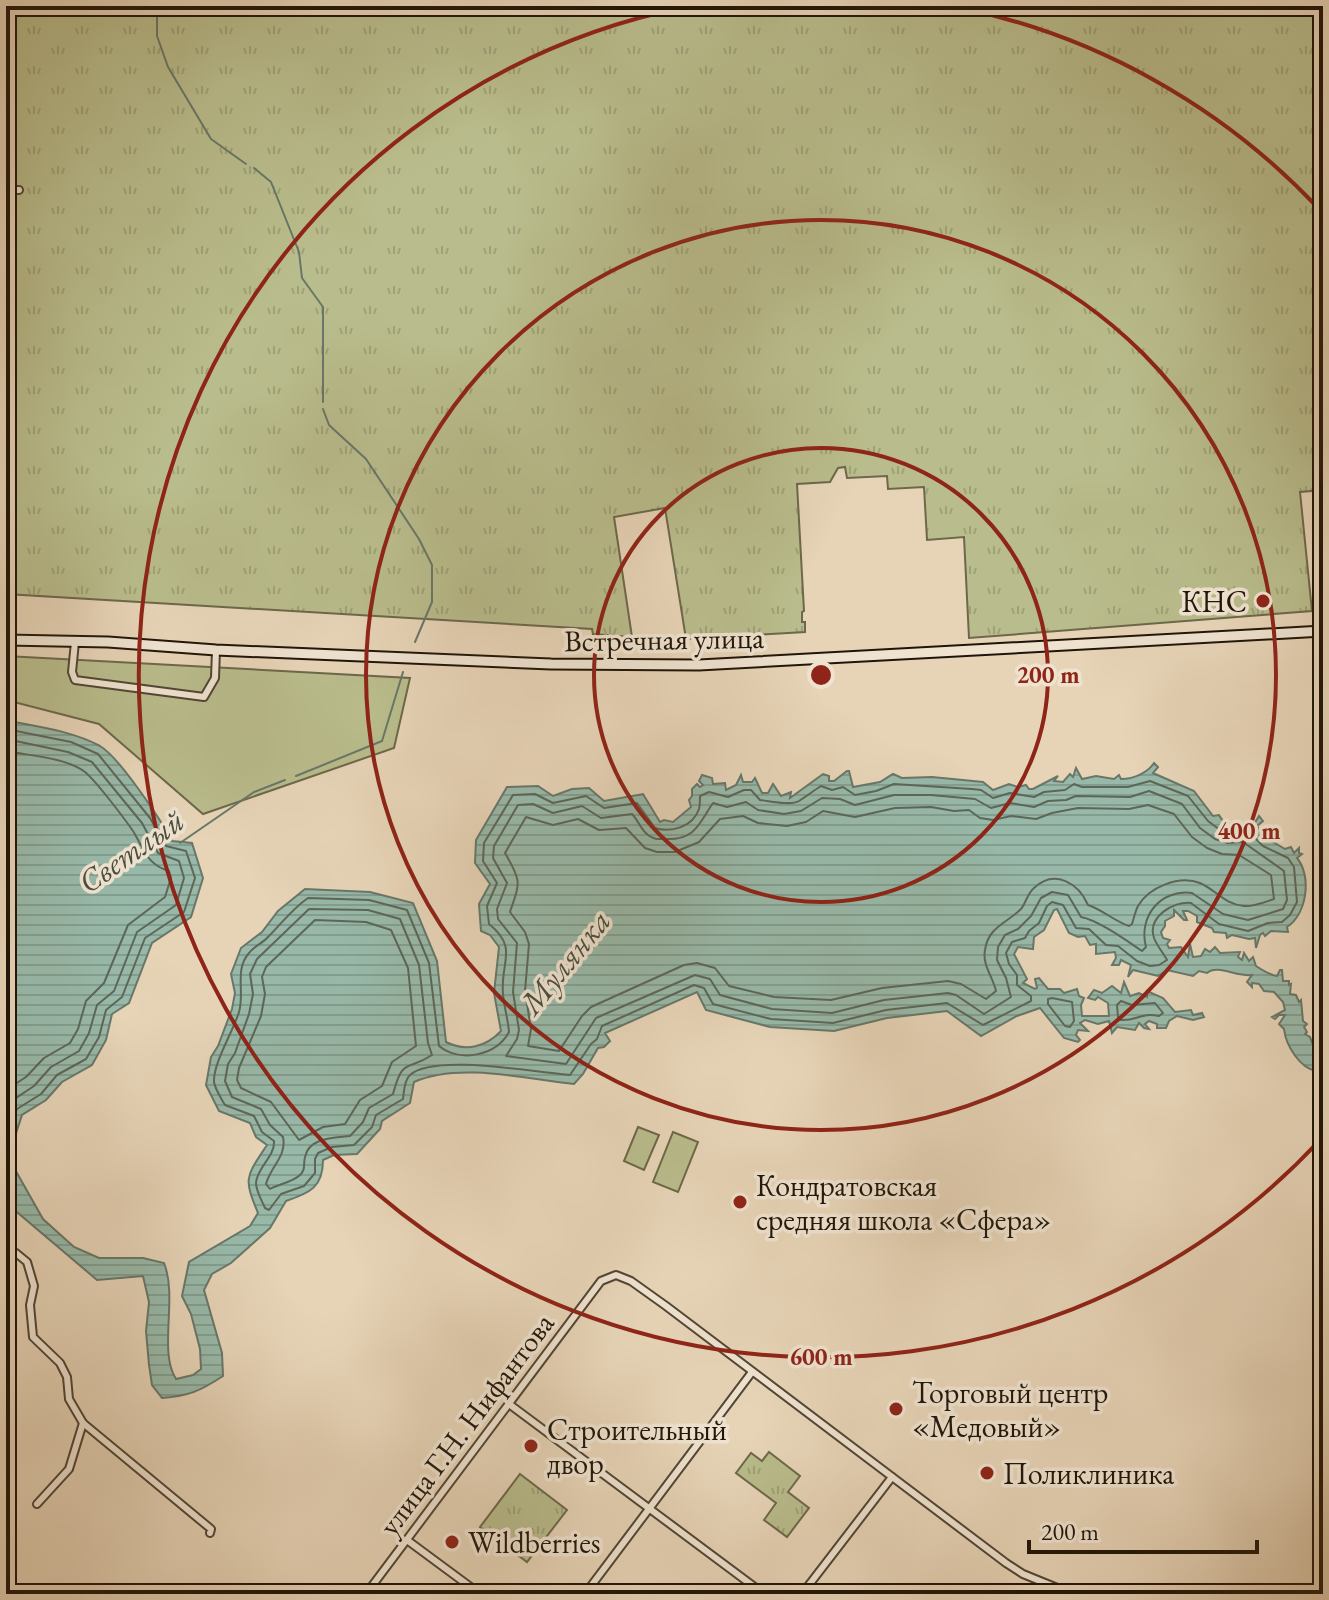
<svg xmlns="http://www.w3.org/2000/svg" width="1329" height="1600" font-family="'EB Garamond',serif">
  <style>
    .park { fill: url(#park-tufts); stroke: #6c684a; stroke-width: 2 }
    .garden { fill: #b9bc8c; stroke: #6c684a; stroke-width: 2 }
    .water { fill: url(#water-rules); stroke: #687769; stroke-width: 2 }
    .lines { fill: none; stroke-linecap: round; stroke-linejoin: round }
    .shore { stroke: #5c6758; stroke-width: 2 }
    .stream { stroke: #687769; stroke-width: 2 }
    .street-casing { stroke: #524534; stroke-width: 10 }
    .secondary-casing { stroke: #201508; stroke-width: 13 }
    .street { stroke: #efe3d0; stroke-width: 6 }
    .secondary { stroke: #efe3d0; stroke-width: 9 }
    .ring { fill: none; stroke: #8f2418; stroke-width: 4 }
    .poi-dot { fill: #8f2418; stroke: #efe3d0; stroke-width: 3 }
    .labels { text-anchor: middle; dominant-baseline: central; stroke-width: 7; stroke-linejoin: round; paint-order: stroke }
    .poi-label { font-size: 30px; fill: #201508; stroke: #efe3d0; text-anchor: start }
    .street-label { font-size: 30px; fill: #201508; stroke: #efe3d0 }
    .water-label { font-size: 32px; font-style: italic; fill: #4a4e40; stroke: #efe3d0 }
    .centre { fill: #8f2418; stroke: #efe3d0; stroke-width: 4 }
    .ring-label { font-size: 24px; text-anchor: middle; font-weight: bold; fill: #8f2418; stroke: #efe3d0; stroke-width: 7; stroke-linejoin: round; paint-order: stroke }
  </style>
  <defs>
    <pattern id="park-tufts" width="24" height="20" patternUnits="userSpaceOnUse" patternTransform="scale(2)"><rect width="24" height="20" fill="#b9bc8c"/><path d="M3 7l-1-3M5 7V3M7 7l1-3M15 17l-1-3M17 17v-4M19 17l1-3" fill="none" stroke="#9fa177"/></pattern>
    <pattern id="water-rules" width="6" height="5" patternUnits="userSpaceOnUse" patternTransform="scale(2)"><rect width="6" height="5" fill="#98b9a9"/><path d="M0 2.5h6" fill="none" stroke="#839e90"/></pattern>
  </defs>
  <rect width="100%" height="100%" fill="#e7d4b7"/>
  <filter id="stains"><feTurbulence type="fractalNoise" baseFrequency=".0025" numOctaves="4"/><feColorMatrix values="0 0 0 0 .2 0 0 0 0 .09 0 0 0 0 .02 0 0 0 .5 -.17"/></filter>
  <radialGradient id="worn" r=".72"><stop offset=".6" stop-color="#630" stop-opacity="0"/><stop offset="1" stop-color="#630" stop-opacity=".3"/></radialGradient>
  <g class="park">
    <polygon points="6,6 1323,6 1323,490 1300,492 1312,611 969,638 964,537 927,540 924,487 888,489 887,476 847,478 845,467 838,468 830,482 797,484 804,611 802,612 802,622 805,622 805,632 686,639 665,508 614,517 632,637 593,634 592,629 6,594"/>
    <polygon points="769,1452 800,1476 788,1492 809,1508 787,1537 764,1520 776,1503 736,1473 751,1453 762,1461"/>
    <polygon points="520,1474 567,1510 527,1562 480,1527"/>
  </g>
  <g class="garden">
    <polygon points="6,656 410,678 394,748 203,814 99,724 6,700"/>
    <polygon points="638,1127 659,1135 644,1170 624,1161"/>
    <polygon points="673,1132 698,1142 678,1192 653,1182"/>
  </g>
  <path class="water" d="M9 721C39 727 72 731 100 746 119 757 161 820 172 841L192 843 203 878 191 917 152 943 129 1003 112 1014 106 1040 92 1065 62 1082 46 1100 22 1115 10 1152 13 1166 43 1219 74 1247 99 1258H143L164 1263C178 1298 158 1351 176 1379L193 1375 201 1369 200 1349 191 1314 182 1296 189 1262 250 1226 258 1213C243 1177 246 1177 267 1145L256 1137 250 1123 219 1111 206 1085 211 1057 218 1046 232 1009 235 993 231 974 241 948 262 932 278 911 305 889 370 892 413 903 437 961 446 1042C466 1052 486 1047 501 1031L494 993 499 947 490 935 481 931 479 904 490 884 475 863 476 840 507 787 538 786 553 796 572 789 589 788 604 801 643 794 660 822 664 820 673 822 691 807 689 800 692 796V789L697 784 700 787 703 785 699 781 702 775 712 778 713 784 725 783 726 790 736 785 741 775 743 782H752L755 778 762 793H768L773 784 781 796 791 792 790 798 823 774 829 776V781H834L847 771H849L853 787 880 782 893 774 902 778 932 777 983 782 993 790 1009 784 1018 787 1026 785 1029 789H1033L1058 776 1054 781 1063 782 1070 774 1073 777 1076 768 1082 779 1096 776 1114 779 1119 775 1121 779C1135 779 1148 772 1154 763L1158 767 1153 773 1194 791 1213 816 1219 815C1228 832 1240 819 1254 824L1259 816 1263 821 1257 826 1263 836 1285 849 1291 847 1294 853 1299 848V853L1302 854 1297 858C1312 876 1307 914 1287 927L1288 932 1271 931 1265 936 1263 933 1260 935 1256 948 1255 938 1249 939 1232 935 1227 938 1226 933 1214 932 1212 928 1197 922V916L1188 911H1183L1187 920H1184L1174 910V916L1165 921V926L1161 932 1163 938 1170 940 1167 944 1169 948 1181 947 1188 957 1190 944 1193 957 1201 956 1205 949 1210 952 1215 947 1220 953 1240 952 1238 957 1242 960 1244 953 1249 961 1253 957 1256 966C1262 970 1271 975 1277 976L1280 970H1282L1283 981H1289V985L1291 984 1290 994 1296 995 1299 1002 1301 1000 1303 1021 1307 1024 1304 1027 1307 1032 1305 1034 1310 1037 1314 1048H1321L1323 1072 1317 1078 1316 1071C1300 1068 1286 1046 1284 1029L1279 1024 1285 1015H1279L1275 1019 1272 1017 1285 1010 1283 1002 1274 992 1264 991 1259 984 1252 983V987L1247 982 1252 975C1237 977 1217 964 1207 973L1199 971 1193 976 1167 970 1158 976 1133 970 1128 977 1131 965 1121 960 1119 965H1112L1116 958 1115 952 1096 954V944L1090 945 1085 936 1078 937 1069 933 1057 909 1054 910 1044 930 1034 937 1033 949 1018 947 1014 954 1027 979 1023 983 1035 989 1037 988 1035 979 1039 978 1048 989H1060L1064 993 1077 989 1079 996 1084 998 1081 1005 1082 1016H1109L1108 1003 1098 997 1095 1000 1088 998 1094 990 1102 993 1112 986 1121 993 1124 982 1130 996 1139 993 1147 997V991L1163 998 1175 1012 1191 1010 1193 1015 1202 1013 1204 1017 1193 1020 1177 1016 1169 1021 1166 1028H1157V1024L1149 1021 1145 1024 1149 1029 1144 1028 1139 1023 1135 1030 1117 1027 1112 1033 1109 1021 1098 1024 1085 1020 1080 1023 1088 1031 1078 1030 1076 1035 1080 1040 1078 1042 1064 1038 1040 1008 1017 1016 981 1036 947 1011 887 1018 834 1031 770 1027 706 1010 697 992 605 1033 610 1041 604 1047 598 1048 583 1074 574 1084C527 1079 459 1062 414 1082L410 1103 382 1121 380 1129 357 1154 334 1155 323 1160C323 1187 310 1193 286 1201L270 1228 231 1263 212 1274 204 1290 222 1353 223 1376C200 1391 189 1396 162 1398L152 1385 149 1365 146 1331 149 1302 143 1276 97 1280 11 1207 6 1198V722Z"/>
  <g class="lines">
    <g class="shore">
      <polyline points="6,729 71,742 98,754 150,818 166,846 186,851 195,878 184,912 145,938 122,997 106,1010 99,1037 86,1059 57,1075 41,1094 17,1109 6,1137"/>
      <polyline points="6,739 68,752 92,762 142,823 158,853 179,861 184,878 176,905 137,932 114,991 97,1005 89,1033 79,1051 51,1067 34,1086 13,1100 6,1107"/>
      <path d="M6 751C30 756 65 757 85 772 96 781 124 818 133 831 144 849 147 865 169 871L171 878 165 897 128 925 104 983 86 1001 78 1029 70 1043 44 1058 26 1077 6 1090"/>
      <path d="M1150 781 1188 796 1208 821 1220 830 1230 834 1248 831 1263 846 1288 858 1294 867 1297 902 1290 915 1282 922 1268 923 1248 931 1219 924 1191 903C1173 901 1147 917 1154 938 1157 946 1164 954 1167 960L1159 965 1150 966 1137 961 1118 946 1106 945 1089 929 1076 928 1063 905 1052 902 1047 906 1039 923 1029 931 1025 938 1012 942 1006 953 1009 964 1017 975V985L1031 996V1001L983 1025 947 1003 886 1010 833 1023 771 1019 713 1004 704 988 694 985 602 1026 597 1039 591 1044 570 1075C537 1073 434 1053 410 1075 404 1080 404 1092 403 1099L376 1115 372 1127 354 1145 332 1147 318 1153 315 1159V1173L304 1186 281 1194 269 1210 265 1208C262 1201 256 1191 256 1183 257 1167 275 1157 274 1141L262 1132 254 1116 225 1105C221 1098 215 1089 214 1082 213 1063 233 1032 239 1012 245 992 234 970 249 953 254 946 263 943 268 937 282 923 292 909 308 898L369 900 407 910 429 963 439 1046C460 1063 496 1056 509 1032 508 1019 504 1007 503 994 500 962 519 948 489 924L487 906 497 883 483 861 484 843 513 795 535 794 553 803 586 796 604 808 637 803 655 828C671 833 693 827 699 809 700 805 700 801 700 796L709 792 728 797 744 790H751L760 800C770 801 790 806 799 801 807 796 813 791 821 786L832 790 843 787 855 795 876 791 894 784 972 789 981 790 993 798 1010 793 1034 797 1044 792 1065 790 1074 784 1082 787H1128Z"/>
      <path d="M1149 791 1182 804 1200 828 1215 839 1228 843 1243 842 1284 871 1287 900 1283 909 1248 920 1223 914 1192 893C1160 889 1138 917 1146 947L1142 951C1127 941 1098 920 1081 917L1068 895 1052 892 1041 898 1031 916 1018 929 1005 935 998 947 997 960 1006 978 1011 997 984 1014 956 995 948 993 884 1000 832 1013 772 1009 720 995 710 979 695 975 596 1018 566 1064 506 1056 517 1039 519 1030 513 992 517 943 498 919 497 909 507 883 493 858 494 846 518 805 533 804 553 813 582 806 601 818 632 814C638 820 641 830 648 835 654 840 659 839 666 839 696 840 699 823 713 803L727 807 746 802 758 810 784 814 801 811 822 798 840 799 855 805 894 795H931L975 799 991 808 1010 803 1034 807 1048 801 1066 800 1076 796 1130 797Z"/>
      <path d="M1148 805 1174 814 1192 837 1207 848 1222 854 1239 855 1271 875 1274 899C1265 902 1253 907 1244 906 1224 904 1216 890 1200 883 1179 875 1149 887 1138 906 1135 912 1134 918 1132 924L1129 926C1114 921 1103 910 1088 905 1079 884 1055 868 1034 888 1027 894 1026 903 1021 909 1007 923 988 927 985 950 982 965 993 977 996 991L986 999 961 984 948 981 882 988 831 1000 774 997 729 986 715 968 697 963 684 965 591 1007 582 1016 559 1051 528 1046 531 1029 525 991 529 944 525 932 510 912C520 882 522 882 505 853L526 817 553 825 578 819 599 830 626 828 645 848 657 852H675L699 842 720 819 743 816 758 823 787 826 806 822 823 811 855 817 895 808 931 807 954 811 969 810 980 818 993 820 1011 816 1036 819 1052 813 1078 808 1129 809Z"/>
      <path d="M309 909 368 910 400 919 419 965 428 1043 432 1055C407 1072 403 1056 393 1094L369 1108 363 1122 350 1136C335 1138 309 1137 305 1157 303 1165 306 1169 300 1175 293 1182 279 1184 270 1189L266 1184C271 1166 287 1156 283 1137L270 1125 261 1109 232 1097 225 1081 228 1064 235 1053 249 1014 253 994 250 974 257 959Z"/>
      <polygon points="315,920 366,922 391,930 408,968 416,1046 392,1062 382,1086 360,1100 345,1124 323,1127 299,1140 271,1102 241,1088 237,1080 239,1068 261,1016 265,994 262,977 266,967"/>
      <polygon points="1052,998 1072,1002 1074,1021 1070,1027 1065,1026 1048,1004 1048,999"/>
      <path d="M1121 1001 1132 1005 1155 1003 1163 1013 1159 1016C1141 1012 1137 1021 1121 1020L1118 1017 1117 1005Z"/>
    </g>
    <g class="stream">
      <polyline points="157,6 157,36 168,67 211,139 246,164"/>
      <polyline points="254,168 271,182 299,252 302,278 323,307 323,402"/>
      <polyline points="323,409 329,425 366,459 419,539 432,565 432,602 415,642"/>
      <polyline points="296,776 382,741 403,672"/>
      <polyline points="180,843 254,792 285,780"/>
    </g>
    <defs>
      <g id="street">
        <polyline points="6,190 19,190"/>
        <polyline points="75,642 72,672 75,680 204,697 215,678 216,650"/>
        <polyline points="6,1251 16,1253 27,1262 34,1286 30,1305 33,1337 60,1363 67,1377 69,1399 83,1423 211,1529 210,1533"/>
        <polyline points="509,1404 764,1594"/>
        <polyline points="6,1461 7,1460"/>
        <polyline points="37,1504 69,1469 83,1423"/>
        <polyline points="407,1540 480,1594"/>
        <polyline points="6,1581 24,1594"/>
        <polyline points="366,1594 601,1281 616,1275 631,1281 666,1306 1006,1563 1023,1574 1072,1594"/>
        <polyline points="585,1594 752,1372"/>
        <polyline points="802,1594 892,1477"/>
      </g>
      <polyline id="secondary" points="6,640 108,642 216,650 551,664 699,665 1323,631"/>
    </defs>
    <use href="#street" class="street-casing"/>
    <use href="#secondary" class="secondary-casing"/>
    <use href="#street" class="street"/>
    <use href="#secondary" class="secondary"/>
  </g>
  <g class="ring">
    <circle cx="821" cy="675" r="227"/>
    <circle cx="821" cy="675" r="455"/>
    <path d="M1320 1140A682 682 0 1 1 685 7M957 7A682 682 0 0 1 1320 210"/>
  </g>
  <g class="poi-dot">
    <circle cx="1263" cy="601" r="8"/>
    <circle cx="740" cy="1202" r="8"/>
    <circle cx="896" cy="1409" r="8"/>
    <circle cx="531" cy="1446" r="8"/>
    <circle cx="987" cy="1473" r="8"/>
    <circle cx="452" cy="1542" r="8"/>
  </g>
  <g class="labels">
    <g class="poi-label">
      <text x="1247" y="601" text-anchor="end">КНС</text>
      <text x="756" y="1185">Кондратовская<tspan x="756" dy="34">средняя школа «Сфера»</tspan></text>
      <text x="912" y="1392">Торговый центр<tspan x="912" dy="34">«Медовый»</tspan></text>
      <text x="547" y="1429">Строительный<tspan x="547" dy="34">двор</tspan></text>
      <text x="1003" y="1473">Поликлиника</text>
      <text x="468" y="1542">Wildberries</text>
    </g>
    <g class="street-label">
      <text transform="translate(664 639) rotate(-1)">Встречная улица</text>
      <text transform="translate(466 1424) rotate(-53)">улица Г.Н. Нифантова</text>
    </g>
    <g class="water-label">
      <text transform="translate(131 851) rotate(-35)">Светлый</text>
      <text transform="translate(565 962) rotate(-51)">Мулянка</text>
    </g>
  </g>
  <circle cx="821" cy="675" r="12" class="centre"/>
  <g class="ring-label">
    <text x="1048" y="683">200 m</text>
    <text x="1249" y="839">400 m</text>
    <text x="821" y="1365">600 m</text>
  </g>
  <rect width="1329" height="1600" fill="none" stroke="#e7d4b7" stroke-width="32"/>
  <rect x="8" y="8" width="1313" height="1584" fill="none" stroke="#201508" stroke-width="4"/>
  <rect x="16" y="16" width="1297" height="1568" fill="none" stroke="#201508" stroke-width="2"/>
  <path d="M1029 1540v12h228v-12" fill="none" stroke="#201508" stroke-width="4"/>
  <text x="1041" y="1540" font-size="24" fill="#201508" stroke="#efe3d0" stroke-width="6" paint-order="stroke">200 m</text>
  <rect width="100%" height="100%" filter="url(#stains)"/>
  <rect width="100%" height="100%" fill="url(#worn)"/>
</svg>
